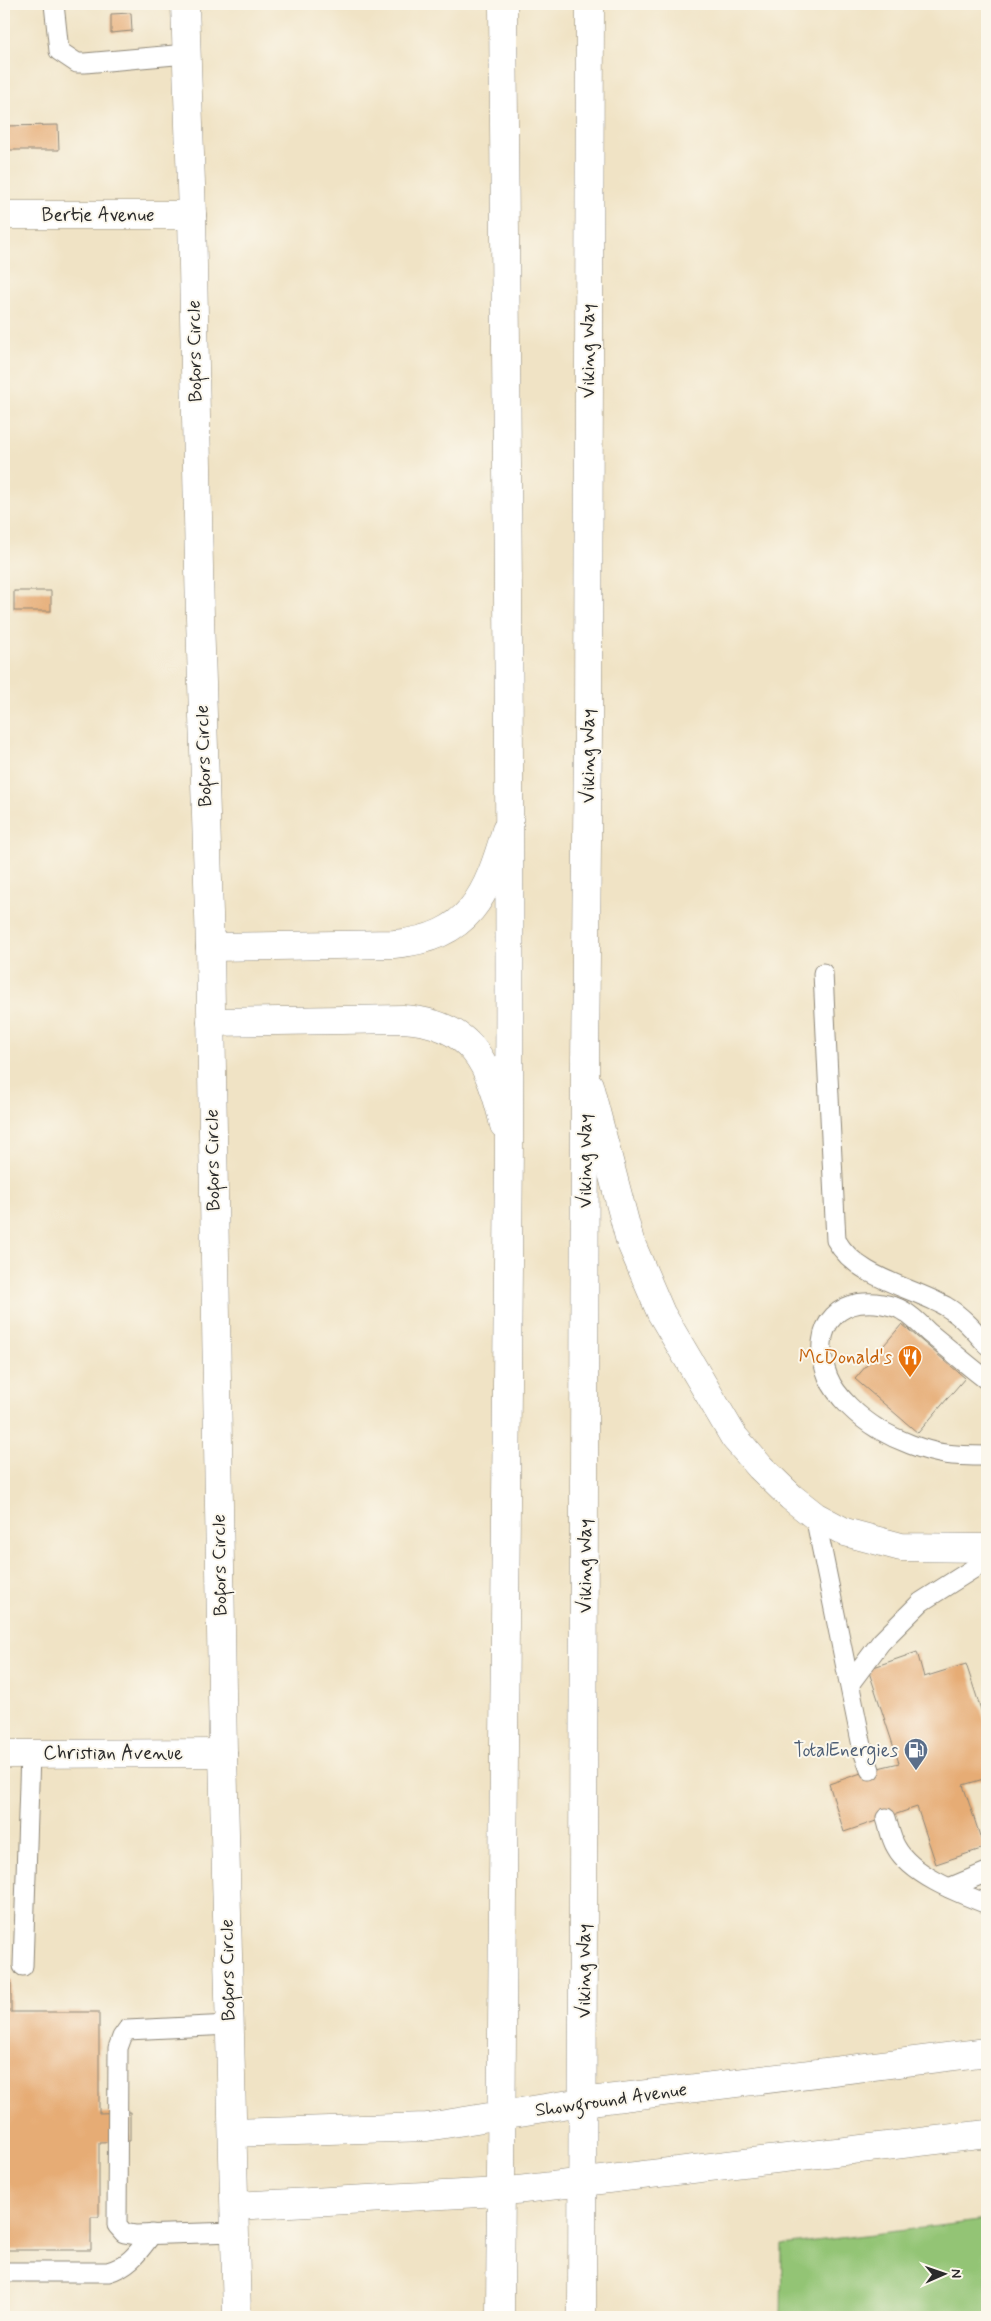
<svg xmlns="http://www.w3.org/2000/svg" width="991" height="2321" font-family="Mynerve,sans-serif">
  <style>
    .green { fill: #93c474; stroke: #5f7850 }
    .building { fill: #e6ac75 }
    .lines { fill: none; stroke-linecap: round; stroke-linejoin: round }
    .service-casing { stroke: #8e8778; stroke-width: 21 }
    .minor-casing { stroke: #8e8778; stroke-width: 29 }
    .secondary-casing { stroke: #8e8778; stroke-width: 29 }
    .service { stroke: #fff; stroke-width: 19 }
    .minor { stroke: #fff; stroke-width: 28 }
    .secondary { stroke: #fff; stroke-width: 28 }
    .labels { text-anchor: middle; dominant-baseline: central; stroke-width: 4; stroke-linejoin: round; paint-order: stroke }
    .street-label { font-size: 19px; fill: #2b2b2b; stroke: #fbf7ec }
    .food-label { font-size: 19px; fill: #c56008; stroke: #fbf7ec; text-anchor: end }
    .service-label { font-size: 19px; fill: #4e5e75; stroke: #fbf7ec; text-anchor: end }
  </style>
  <rect width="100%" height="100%" fill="#fbf7ec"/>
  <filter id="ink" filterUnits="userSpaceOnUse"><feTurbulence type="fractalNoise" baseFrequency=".02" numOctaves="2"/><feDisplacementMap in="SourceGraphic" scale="10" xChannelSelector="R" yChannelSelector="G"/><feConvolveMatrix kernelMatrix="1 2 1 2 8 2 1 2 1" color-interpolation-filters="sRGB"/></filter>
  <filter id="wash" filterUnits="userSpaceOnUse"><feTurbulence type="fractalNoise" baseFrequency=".0096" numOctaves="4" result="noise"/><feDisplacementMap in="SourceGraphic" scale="20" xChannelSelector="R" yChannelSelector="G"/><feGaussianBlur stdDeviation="1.12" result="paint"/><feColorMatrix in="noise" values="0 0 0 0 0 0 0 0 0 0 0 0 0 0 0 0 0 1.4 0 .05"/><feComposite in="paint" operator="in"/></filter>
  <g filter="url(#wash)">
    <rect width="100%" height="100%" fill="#f0e3c5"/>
    <polygon class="green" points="987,2220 987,2317 781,2317 782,2245"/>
    <g id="blocks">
      <g class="building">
        <polygon points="131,13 132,31 111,33 111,14"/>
        <polygon points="58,125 59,150 4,150 4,126"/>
        <rect x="14" y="591" width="37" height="20"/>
        <polygon points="902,1324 965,1378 918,1433 855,1379"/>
        <polygon points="917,1652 924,1677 966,1664 987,1728 987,1778 963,1785 984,1848 936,1864 917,1807 844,1832 829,1784 870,1770 899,1763 868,1669"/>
        <polygon points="4,1980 11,1980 11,2012 99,2012 99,2113 130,2112 130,2141 99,2142 99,2217 91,2217 91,2250 4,2250"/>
      </g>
    </g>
  </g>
  <g filter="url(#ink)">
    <use href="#blocks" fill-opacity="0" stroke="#8e8778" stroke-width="1"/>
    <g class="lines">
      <defs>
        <g id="service">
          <polyline points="54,4 59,51 77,63 85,63 186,54"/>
          <path d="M823 973 836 1240C857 1278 909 1286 945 1306 962 1316 975 1331 987 1345"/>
          <path d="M987 1380C967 1365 948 1348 928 1332 919 1323 907 1311 895 1307 842 1290 807 1325 828 1377 836 1397 860 1418 878 1429 897 1440 924 1451 945 1454 959 1456 974 1456 987 1456"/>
          <polyline points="815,1516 863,1751 870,1770"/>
          <polyline points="851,1682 881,1642 921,1602 987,1560"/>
          <path d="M886 1818C889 1827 891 1839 896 1847 911 1875 959 1893 987 1904"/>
          <polyline points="949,1888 987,1872"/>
          <polyline points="23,1966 30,1754"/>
          <polyline points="230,2025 127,2030 122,2037 118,2048 117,2225 124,2233 136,2235 236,2232"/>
          <path d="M4 2272H108C130 2266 139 2251 152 2234"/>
        </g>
        <g id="minor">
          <polyline points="185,4 192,215 200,617 210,947 223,1753 237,2317"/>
          <polyline points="4,215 192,215"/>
          <path d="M210 947 394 944C470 938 487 895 506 830"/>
          <path d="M211 1022 403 1019C473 1023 490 1065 504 1125"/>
          <polyline points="589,1085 630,1241 661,1313 734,1437 760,1467 791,1497 815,1516 845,1532 901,1547 987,1548"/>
          <polyline points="4,1754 223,1753"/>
          <polyline points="233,2133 427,2127 582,2102 987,2052"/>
          <polyline points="235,2206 500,2192 987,2134"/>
        </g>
        <g id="secondary">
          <path d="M500 2317C500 1926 508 1534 509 1143 511 763 506 384 503 4"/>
          <polyline points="582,2317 585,1067 588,728 590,4"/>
        </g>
      </defs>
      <use href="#service" class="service-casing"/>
      <use href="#minor" class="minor-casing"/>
      <use href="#secondary" class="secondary-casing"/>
      <use href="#service" class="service"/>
      <use href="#minor" class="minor"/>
      <use href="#secondary" class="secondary"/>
    </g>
  </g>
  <defs>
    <symbol id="restaurant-pin" viewBox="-11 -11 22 30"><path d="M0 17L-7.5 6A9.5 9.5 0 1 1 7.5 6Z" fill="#e8710a" stroke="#fbf7ec"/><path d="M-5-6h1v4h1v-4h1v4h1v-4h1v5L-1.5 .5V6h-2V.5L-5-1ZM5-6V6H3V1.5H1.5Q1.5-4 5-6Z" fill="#fff"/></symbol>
    <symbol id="fuel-pin" viewBox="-11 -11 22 30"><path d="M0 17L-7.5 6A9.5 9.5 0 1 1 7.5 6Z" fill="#5c6f8a" stroke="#fbf7ec"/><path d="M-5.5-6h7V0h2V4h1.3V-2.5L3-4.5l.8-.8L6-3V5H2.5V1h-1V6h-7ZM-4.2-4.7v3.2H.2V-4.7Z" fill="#fff"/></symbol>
  </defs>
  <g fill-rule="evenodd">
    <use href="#restaurant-pin" x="896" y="1343" width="28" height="38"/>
    <use href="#fuel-pin" x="902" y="1736" width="28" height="38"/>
  </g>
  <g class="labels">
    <g class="street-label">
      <text x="98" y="215">Bertie Avenue</text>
      <text transform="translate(195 351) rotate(-91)">Bofors Circle</text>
      <text transform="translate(588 351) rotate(-90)">Viking Way</text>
      <text transform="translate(204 756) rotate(-92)">Bofors Circle</text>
      <text transform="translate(588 756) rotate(-90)">Viking Way</text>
      <text transform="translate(213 1160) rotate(-91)">Bofors Circle</text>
      <text transform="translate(585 1161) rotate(-90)">Viking Way</text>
      <text transform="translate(220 1565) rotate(-91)">Bofors Circle</text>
      <text transform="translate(585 1566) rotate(-90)">Viking Way</text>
      <text x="113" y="1753">Christian Avenue</text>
      <text transform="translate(228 1970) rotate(-91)">Bofors Circle</text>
      <text transform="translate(584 1971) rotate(-90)">Viking Way</text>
      <text transform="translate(611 2100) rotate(-8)">Showground Avenue</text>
    </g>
    <g class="food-label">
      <text x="892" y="1357">McDonald's</text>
    </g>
    <g class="service-label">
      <text x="898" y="1750">TotalEnergies</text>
    </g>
  </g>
  <rect width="991" height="2321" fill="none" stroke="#fbf7ec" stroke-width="20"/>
  <g transform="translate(944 2274) rotate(88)" stroke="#fbf7ec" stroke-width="4" paint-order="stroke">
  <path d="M0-4L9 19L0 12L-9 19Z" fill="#2b2b2b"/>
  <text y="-8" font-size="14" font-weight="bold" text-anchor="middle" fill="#2b2b2b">N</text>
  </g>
</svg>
